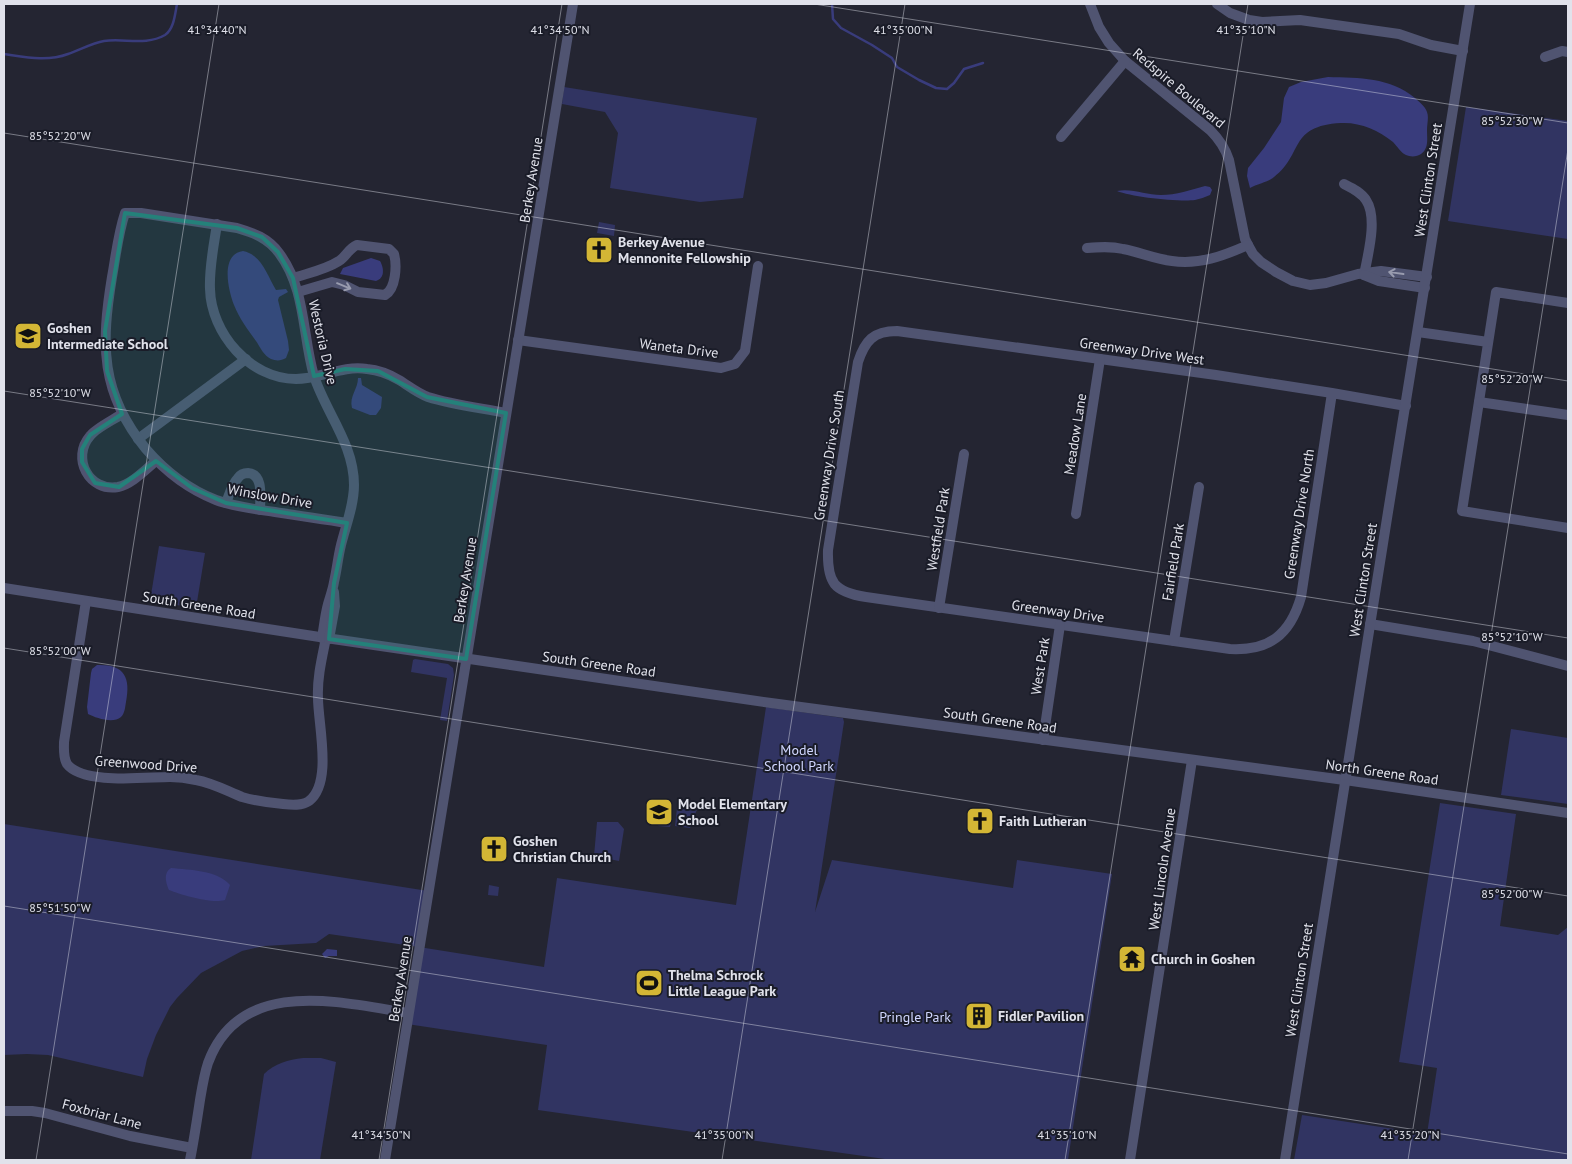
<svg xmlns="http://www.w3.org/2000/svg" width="1572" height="1164" font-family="'PT Sans',sans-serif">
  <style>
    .green { fill: #313462 }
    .water { fill: #393c7c }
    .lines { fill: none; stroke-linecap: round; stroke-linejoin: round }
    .stream { stroke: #393c7c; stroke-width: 2.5 }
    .minor { stroke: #505471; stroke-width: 10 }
    .oneway { stroke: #989bae }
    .marked { fill: #24817a; fill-opacity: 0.2; stroke: #24817a; stroke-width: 4; stroke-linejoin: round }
    .ticks { fill: none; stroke: #e1e2eb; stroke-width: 1; stroke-opacity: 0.45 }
    .labels { text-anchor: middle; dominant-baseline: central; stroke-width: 4; stroke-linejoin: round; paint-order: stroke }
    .street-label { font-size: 14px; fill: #e1e2eb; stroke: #1a1c28 }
    .poi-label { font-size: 14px; font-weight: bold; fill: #e1e2eb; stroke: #1a1c28; text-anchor: start }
    .park-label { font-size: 14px; fill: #d1d7ff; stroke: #1a1c28 }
    .ticks-label { font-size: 12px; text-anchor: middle; fill: #e1e2eb; stroke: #1a1c28; stroke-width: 4; stroke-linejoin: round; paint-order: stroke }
  </style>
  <rect width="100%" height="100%" fill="#242532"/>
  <g class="green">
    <polygon points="564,87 757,118 743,198 700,202 610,188 618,133 605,112 562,104"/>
    <polygon points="1466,107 1568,121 1568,239 1448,221"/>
    <polygon points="599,222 615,225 614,236 597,233"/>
    <polygon points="159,546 205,553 196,608 150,601"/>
    <polygon points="415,659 448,664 453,668 454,675 447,721 440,720 447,678 411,672 413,660"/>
    <polygon points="766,707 843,718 844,722 815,912 832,860 1013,888 1017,860 1112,874 1068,1160 892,1160 538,1110 547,1045 407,1024 419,947 329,934 316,943 264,946 242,951 201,973 177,998 170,1007 156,1035 147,1059 143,1077 48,1055 27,1054 4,1055 4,824 428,891 419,947 544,967 557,878 736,905"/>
    <polygon points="1511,729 1568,738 1568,804 1501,795"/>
    <polygon points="678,799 699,804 690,828 675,826"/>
    <polygon points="1440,803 1516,814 1500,926 1558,935 1568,927 1568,1160 1294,1160 1302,1115 1427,1134 1437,1068 1399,1062"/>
    <polygon points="660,817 672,819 670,827 658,826"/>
    <polygon points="597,822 618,822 624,829 619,861 594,856"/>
    <polygon points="489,885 499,887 498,896 488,895"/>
    <path d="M303 1058H321L336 1062 320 1160H251L264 1074C275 1063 288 1060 303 1058Z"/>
  </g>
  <g class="water">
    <path d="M1328 77C1360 78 1389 77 1415 98 1419 102 1425 106 1427 112 1429 117 1427 124 1427 130 1427 139 1429 148 1421 154 1417 157 1410 157 1406 155 1401 153 1397 146 1393 142 1378 130 1360 122 1341 123 1288 126 1304 154 1274 177 1268 182 1257 184 1250 188L1247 176 1248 168 1264 148 1281 122 1284 98 1289 87 1301 82Z"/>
    <path d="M1205 186 1210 187 1212 190 1210 195C1205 197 1200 199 1195 200 1179 202 1131 197 1117 191 1132 188 1146 195 1161 195 1176 195 1191 190 1205 186Z"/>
    <path d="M243 251C262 255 267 275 276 290L286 289 288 292 279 297 278 300 288 341 289 350 286 358C281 361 276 361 271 359 264 356 260 347 256 341 248 330 239 318 234 305 228 290 220 254 243 251Z"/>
    <path d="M371 258 380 261C384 268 385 278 376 281L340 274 343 268Z"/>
    <path d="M358 378H361L362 385 382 397 381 408 376 415H370L352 408C349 396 358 389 358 378Z"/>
    <path d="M97 665C124 664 131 677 126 702 125 707 125 713 121 717 113 724 96 718 88 714L87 707 91 673 92 669Z"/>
    <path d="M171 868C190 870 217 870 230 885L225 900C211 904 182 895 169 890 166 883 163 873 171 868Z"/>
    <polygon points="327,949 337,950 337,956 329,956 325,958 322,954"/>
  </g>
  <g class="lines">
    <g class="stream">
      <polyline points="832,4 833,19 841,28 872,45 892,58 897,67 919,80 936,88 947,89 954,83 964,69 983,63"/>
      <path d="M4 54C25 57 47 62 68 54 80 50 92 43 104 41 124 38 146 46 165 35 174 29 175 14 177 4"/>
    </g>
    <g class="minor">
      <path d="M1090 4 1099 27 1109 43 1125 61 1210 130C1219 139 1225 147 1229 160L1245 239 1248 245 1253 254 1261 262 1276 272 1293 281 1310 285 1326 283 1358 274 1381 271 1427 277"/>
      <polyline points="1217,4 1230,13 1249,20 1262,22 1300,20 1399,34 1431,45 1463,51"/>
      <polyline points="1545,57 1562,51 1568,52"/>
      <polyline points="1061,137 1125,61"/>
      <path d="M1344 184C1352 188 1361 192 1366 200 1378 218 1368 254 1364 275"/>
      <path d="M217 224C214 245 209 267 210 289 211 333 250 379 296 379 320 379 342 365 367 369 378 370 389 374 399 380 409 386 417 393 428 397 453 405 481 408 506 413"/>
      <path d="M1087 248C1099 247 1111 246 1123 249 1139 252 1155 259 1172 261 1199 265 1223 256 1248 245"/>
      <polyline points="1364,275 1379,281 1425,288"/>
      <path d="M293 278C308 273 325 270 339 261 346 257 349 248 357 245L389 249 394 254C397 265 396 289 385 295L358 292 344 285 332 282 298 292"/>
      <polyline points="1568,303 1496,292 1462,511 1568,528"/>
      <polyline points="1418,332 1488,342"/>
      <polyline points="518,340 721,368 735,364 745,351 758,266"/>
      <path d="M1332 393 1301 597C1290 635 1269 651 1230 649L866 597C834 592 827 583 828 550L858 362C865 341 873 331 897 331L1216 375 1332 393 1406 406"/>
      <polyline points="1479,402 1568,415"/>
      <path d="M122 414C113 420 96 428 90 436 71 458 89 492 118 487 132 484 145 470 156 461"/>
      <polyline points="138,439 246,359"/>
      <path d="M226 503C229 495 232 484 238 478 240 475 243 473 248 473 264 474 260 498 260 510"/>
      <polyline points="1076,514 1100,359"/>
      <polyline points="4,588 326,638 771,703 1352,781 1568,813"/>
      <path d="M86 601 64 742C64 749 63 757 67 764 83 785 146 777 170 777 179 777 187 778 196 780 213 783 227 791 242 797 256 801 270 803 283 804 292 805 302 806 309 801 333 783 318 724 318 698 317 678 322 658 326 638"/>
      <polyline points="939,608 964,454"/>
      <polyline points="1370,624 1473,641 1568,666"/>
      <path d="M322 638C324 626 325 615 328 604 330 597 333 589 334 582 337 569 338 557 341 545 346 525 354 505 354 485 354 444 326 413 314 376 302 334 306 289 279 253 268 238 254 233 237 228L141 213H125C118 234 116 255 112 277 101 344 100 393 146 449 165 471 188 489 216 500 235 507 255 509 275 512 299 516 323 519 347 523"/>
      <polyline points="329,639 335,606 334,592"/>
      <polyline points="1174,641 1199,487"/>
      <polyline points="1043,740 1060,625"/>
      <polyline points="4,1111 32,1111 45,1113 130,1136 192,1148"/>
      <path d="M190 1160C194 1140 197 1120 200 1100 202 1088 204 1075 208 1063 240 976 339 1002 408 1013"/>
      <polyline points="385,1160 573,4"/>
      <polyline points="1130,1160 1192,760"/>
      <path d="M1285 1160C1345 775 1408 389 1470 4"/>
    </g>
  </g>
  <defs><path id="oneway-shaft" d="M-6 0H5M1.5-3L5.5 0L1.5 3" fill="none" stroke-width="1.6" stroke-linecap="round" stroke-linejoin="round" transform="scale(1.25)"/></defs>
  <g class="oneway">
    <use href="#oneway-shaft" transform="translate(1396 273) rotate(-172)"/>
    <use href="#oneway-shaft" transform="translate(344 286) rotate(22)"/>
  </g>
  <path class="marked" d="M125 213 237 228 262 237 278 252 293 278 314 376 345 369 378 371 427 397 506 413 466 659 329 639 334 583 347 523 226 503 192 488 156 461 119 487 95 483 82 462V449L90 435 122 414 107 371 105 331Z"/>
  <path class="ticks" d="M814 4 1568 123M4 133 1568 381M4 391 1568 638M4 648 1568 896M4 906 1568 1154M36 1160 219 4M379 1160 562 4M722 1160 905 4M1065 1160 1248 4M1408 1160 1568 149"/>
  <defs>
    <symbol id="church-square" viewBox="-11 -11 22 22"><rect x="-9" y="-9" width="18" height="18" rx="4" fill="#d3b635" stroke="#1a1c28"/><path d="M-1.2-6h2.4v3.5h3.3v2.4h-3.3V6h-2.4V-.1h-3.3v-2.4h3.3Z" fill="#111"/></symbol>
    <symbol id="school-square" viewBox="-11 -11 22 22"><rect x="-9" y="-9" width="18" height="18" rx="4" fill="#d3b635" stroke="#1a1c28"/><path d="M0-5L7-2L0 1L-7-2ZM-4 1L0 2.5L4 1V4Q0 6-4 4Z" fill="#111"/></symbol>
    <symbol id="temple-square" viewBox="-11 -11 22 22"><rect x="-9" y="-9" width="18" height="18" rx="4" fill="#d3b635" stroke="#1a1c28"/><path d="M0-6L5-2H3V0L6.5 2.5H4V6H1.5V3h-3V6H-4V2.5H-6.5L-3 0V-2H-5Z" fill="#111"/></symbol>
    <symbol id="stadium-square" viewBox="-11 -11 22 22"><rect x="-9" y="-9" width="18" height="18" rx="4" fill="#d3b635" stroke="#1a1c28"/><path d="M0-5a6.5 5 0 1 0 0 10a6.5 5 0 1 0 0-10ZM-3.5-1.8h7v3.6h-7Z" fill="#111"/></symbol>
    <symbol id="building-square" viewBox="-11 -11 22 22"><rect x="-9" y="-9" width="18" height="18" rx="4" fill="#d3b635" stroke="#1a1c28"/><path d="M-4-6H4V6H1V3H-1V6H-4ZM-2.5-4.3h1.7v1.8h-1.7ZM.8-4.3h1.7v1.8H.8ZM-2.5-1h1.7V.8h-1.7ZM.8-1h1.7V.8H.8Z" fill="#111"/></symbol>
  </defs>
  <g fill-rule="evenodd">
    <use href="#church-square" x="583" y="234" width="32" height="32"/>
    <use href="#school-square" x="12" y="320" width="32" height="32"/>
    <use href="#school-square" x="643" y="796" width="32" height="32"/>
    <use href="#church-square" x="964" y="805" width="32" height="32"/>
    <use href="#church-square" x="478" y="833" width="32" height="32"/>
    <use href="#temple-square" x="1116" y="943" width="32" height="32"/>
    <use href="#stadium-square" x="633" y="967" width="32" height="32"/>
    <use href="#building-square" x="963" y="1000" width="32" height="32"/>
  </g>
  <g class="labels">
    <g class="street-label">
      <text transform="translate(1179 88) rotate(40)">Redspire Boulevard</text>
      <text transform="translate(531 180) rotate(-81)">Berkey Avenue</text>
      <text transform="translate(1428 180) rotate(-81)">West Clinton Street</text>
      <text transform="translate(323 342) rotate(77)">Westoria Drive</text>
      <text transform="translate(679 348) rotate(7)">Waneta Drive</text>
      <text transform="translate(1142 351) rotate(8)">Greenway Drive West</text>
      <text transform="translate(1075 434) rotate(-81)">Meadow Lane</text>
      <text transform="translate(829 455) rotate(-81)">Greenway Drive South</text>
      <text transform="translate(270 496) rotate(10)">Winslow Drive</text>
      <text transform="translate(1299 514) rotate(-81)">Greenway Drive North</text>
      <text transform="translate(938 529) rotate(-81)">Westfield Park</text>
      <text transform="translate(1173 562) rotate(-81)">Fairfield Park</text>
      <text transform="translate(465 580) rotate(-81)">Berkey Avenue</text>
      <text transform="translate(1363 580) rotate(-81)">West Clinton Street</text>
      <text transform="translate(199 605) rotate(9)">South Greene Road</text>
      <text transform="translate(1058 611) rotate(8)">Greenway Drive</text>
      <text transform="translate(599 664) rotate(8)">South Greene Road</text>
      <text transform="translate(1040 666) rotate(-81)">West Park</text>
      <text transform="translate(1000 720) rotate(8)">South Greene Road</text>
      <text transform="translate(146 764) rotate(4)">Greenwood Drive</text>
      <text transform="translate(1382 772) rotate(8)">North Greene Road</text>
      <text transform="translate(1162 869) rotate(-82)">West Lincoln Avenue</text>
      <text transform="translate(400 979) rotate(-81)">Berkey Avenue</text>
      <text transform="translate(1299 980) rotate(-81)">West Clinton Street</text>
      <text transform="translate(102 1114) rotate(15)">Foxbriar Lane</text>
    </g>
    <g class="poi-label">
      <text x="618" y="242">Berkey Avenue<tspan x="618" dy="16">Mennonite Fellowship</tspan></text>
      <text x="47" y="328">Goshen<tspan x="47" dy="16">Intermediate School</tspan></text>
      <text x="678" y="804">Model Elementary<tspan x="678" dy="16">School</tspan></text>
      <text x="999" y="821">Faith Lutheran</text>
      <text x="513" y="841">Goshen<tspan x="513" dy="16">Christian Church</tspan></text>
      <text x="1151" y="959">Church in Goshen</text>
      <text x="668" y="975">Thelma Schrock<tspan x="668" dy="16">Little League Park</tspan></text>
      <text x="998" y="1016">Fidler Pavilion</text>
    </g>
    <g class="park-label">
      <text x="799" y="750">Model<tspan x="799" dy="16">School Park</tspan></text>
      <text x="915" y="1017">Pringle Park</text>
    </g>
  </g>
  <g class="ticks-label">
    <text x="217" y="34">41°34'40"N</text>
    <text x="560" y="34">41°34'50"N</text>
    <text x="903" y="34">41°35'00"N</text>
    <text x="1246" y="34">41°35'10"N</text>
    <text x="1512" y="125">85°52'30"W</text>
    <text x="60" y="140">85°52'20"W</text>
    <text x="1512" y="383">85°52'20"W</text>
    <text x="60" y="397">85°52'10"W</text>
    <text x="1512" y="641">85°52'10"W</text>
    <text x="60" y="655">85°52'00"W</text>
    <text x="1512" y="898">85°52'00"W</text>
    <text x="60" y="912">85°51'50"W</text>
    <text x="381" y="1139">41°34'50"N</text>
    <text x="724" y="1139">41°35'00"N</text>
    <text x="1067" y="1139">41°35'10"N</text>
    <text x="1410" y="1139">41°35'20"N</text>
  </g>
  <rect width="1572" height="1164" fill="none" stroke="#e1e2eb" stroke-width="10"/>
</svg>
